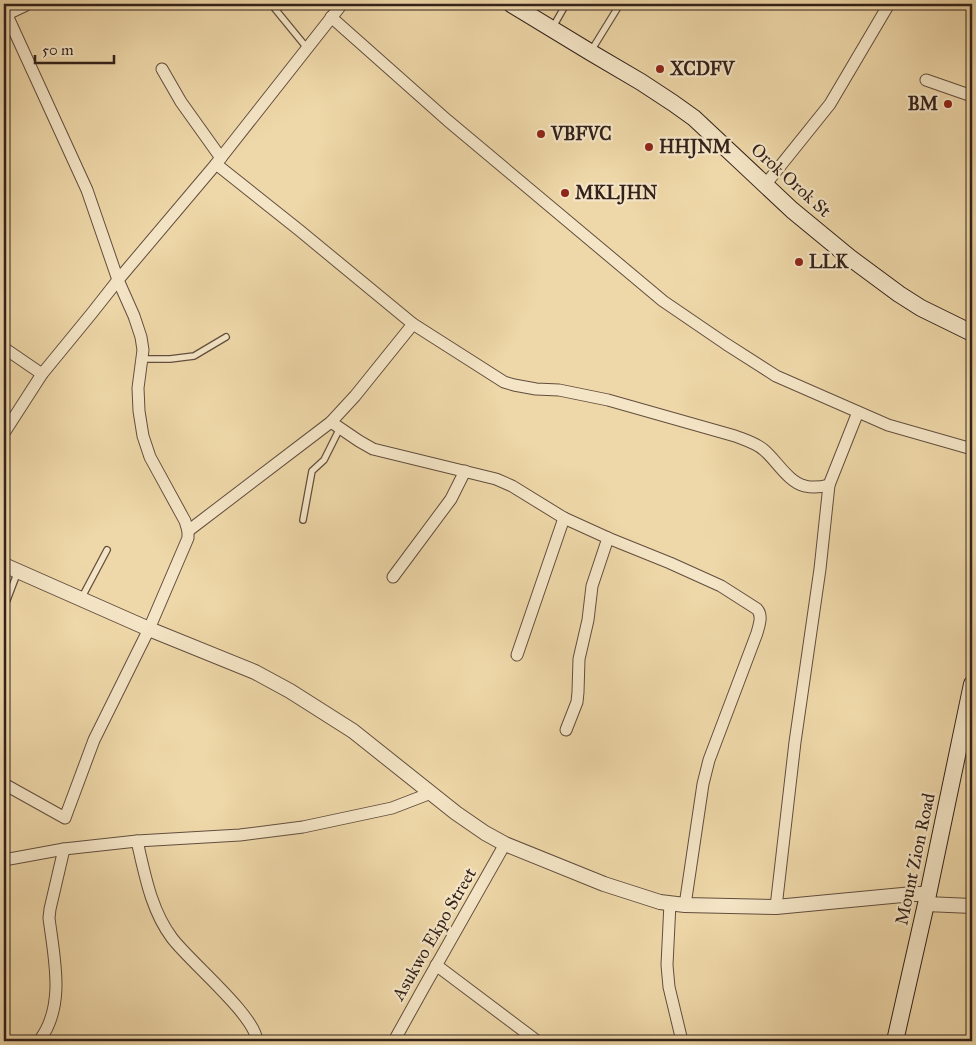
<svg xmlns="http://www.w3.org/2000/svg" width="976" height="1045" font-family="'IM FELL Great Primer',serif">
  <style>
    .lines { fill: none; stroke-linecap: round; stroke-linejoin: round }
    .service-casing { stroke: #624e3e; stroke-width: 8 }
    .minor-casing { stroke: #624e3e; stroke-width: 13 }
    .tertiary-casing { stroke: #624e3e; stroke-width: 16 }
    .secondary-casing { stroke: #33211a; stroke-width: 18 }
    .service { stroke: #f4e5c6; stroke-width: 5.5 }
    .minor { stroke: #f4e5c6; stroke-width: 11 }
    .tertiary { stroke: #f4e5c6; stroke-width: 14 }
    .secondary { stroke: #f4e5c6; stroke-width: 16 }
    .poi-dot { fill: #8f2418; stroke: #f4e5c6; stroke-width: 2 }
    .labels { text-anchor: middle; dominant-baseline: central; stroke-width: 4.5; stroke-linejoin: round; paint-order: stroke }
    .poi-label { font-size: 18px; font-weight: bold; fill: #33211a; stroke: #f4e5c6; text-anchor: start }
    .street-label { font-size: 18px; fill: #33211a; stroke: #f4e5c6 }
  </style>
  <rect width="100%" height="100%" fill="#eed7a8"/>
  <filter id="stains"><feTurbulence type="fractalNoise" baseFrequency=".004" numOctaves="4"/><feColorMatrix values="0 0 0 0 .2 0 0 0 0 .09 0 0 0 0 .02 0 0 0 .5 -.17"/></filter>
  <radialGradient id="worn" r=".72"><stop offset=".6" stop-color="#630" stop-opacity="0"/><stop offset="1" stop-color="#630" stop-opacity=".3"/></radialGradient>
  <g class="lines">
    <defs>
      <g id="service">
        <polyline points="271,4 307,48"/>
        <polyline points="553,27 566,4"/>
        <polyline points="591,51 620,4"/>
        <polyline points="142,359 170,359 194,356 226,337"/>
        <polyline points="303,520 312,471 324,460 340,428"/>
        <polyline points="81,599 107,550"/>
        <polyline points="4,608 18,571"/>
      </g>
      <g id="minor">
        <polyline points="331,17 447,120 663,301 726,344 776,376 888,425 972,449"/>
        <polyline points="162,69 181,102 221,158"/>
        <polyline points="926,80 972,96"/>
        <path d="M216 164 299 230 413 324 504 382 514 385 536 389 559 390 608 400 735 436C745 440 756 443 764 450 776 460 789 483 805 486 813 488 821 487 829 485"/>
        <polyline points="765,185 830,104 889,4"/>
        <polyline points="4,348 42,374"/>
        <path d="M331 422 359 441 373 449 496 479 512 486 564 518 608 538 670 563 721 586 757 609C763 616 759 625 757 633L709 760 703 784 685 905"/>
        <polyline points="4,433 42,374 92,313 118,280 216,164 342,4"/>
        <polyline points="188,531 331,422 355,396 413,324"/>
        <polyline points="393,577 451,499 465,471"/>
        <polyline points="517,655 564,518"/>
        <polyline points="566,730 577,702 578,692 579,659 588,620 592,586 608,538"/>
        <polyline points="4,784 65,818 94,740 149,629 188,538 188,531 185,521 150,457 143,436 139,411 138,388 143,350 141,337 134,316 118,280 87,190 6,13"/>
        <path d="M137 841C145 875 151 910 172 938 190 962 255 1015 257 1041"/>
        <polyline points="4,860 64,849 137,841 240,835 303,827 392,808 431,793"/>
        <polyline points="670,903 667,965 669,987 682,1041"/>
        <polyline points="776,907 795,742 820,569 829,485 858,412"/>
        <polyline points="436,965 537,1041"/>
        <path d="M39 1041C66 1006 54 958 49 918L50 909 64 849"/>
        <polyline points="394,1041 424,987 505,844"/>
      </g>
      <g id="tertiary">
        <polyline points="4,14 25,4"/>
        <polyline points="4,565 149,629 255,672 290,691 353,731 456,813 485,833 505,844 604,884 660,902 685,905 776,907 913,894 928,894"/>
        <polyline points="926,904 972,906"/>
      </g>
      <g id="secondary">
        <polyline points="511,4 590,52 641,82 673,103 694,118 792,210 849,257 899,294 921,308 972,333"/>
        <polyline points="895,1041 926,904 972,684"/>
      </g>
    </defs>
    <use href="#service" class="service-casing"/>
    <use href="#minor" class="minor-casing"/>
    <use href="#tertiary" class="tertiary-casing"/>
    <use href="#secondary" class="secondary-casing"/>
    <use href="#service" class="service"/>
    <use href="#minor" class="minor"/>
    <use href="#tertiary" class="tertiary"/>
    <use href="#secondary" class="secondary"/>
  </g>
  <g class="poi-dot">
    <circle cx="660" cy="69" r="5"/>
    <circle cx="948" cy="104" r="5"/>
    <circle cx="541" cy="134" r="5"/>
    <circle cx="649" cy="147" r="5"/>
    <circle cx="565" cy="193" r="5"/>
    <circle cx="799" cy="262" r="5"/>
  </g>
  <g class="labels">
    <g class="poi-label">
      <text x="670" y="69">XCDFV</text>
      <text x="938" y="104" text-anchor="end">BM</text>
      <text x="551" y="134">VBFVC</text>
      <text x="659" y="147">HHJNM</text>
      <text x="575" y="193">MKLJHN</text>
      <text x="809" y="262">LLK</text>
    </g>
    <g class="street-label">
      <text transform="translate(791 180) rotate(42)">Orok Orok St</text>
      <text transform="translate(915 859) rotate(-78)">Mount Zion Road</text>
      <text transform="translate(434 934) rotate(-60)">Asukwo Ekpo Street</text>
    </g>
  </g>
  <rect width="976" height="1045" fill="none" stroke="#eed7a8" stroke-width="20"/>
  <rect x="5" y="5" width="966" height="1035" fill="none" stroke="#33211a" stroke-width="2.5"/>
  <rect x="10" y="10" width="956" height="1025" fill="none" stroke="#33211a"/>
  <path d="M35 55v8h79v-8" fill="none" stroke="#33211a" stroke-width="2.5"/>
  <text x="42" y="55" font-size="15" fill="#33211a" stroke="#f4e5c6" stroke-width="4" paint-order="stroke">50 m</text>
  <rect width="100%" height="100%" filter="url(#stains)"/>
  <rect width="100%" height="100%" fill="url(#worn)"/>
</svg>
